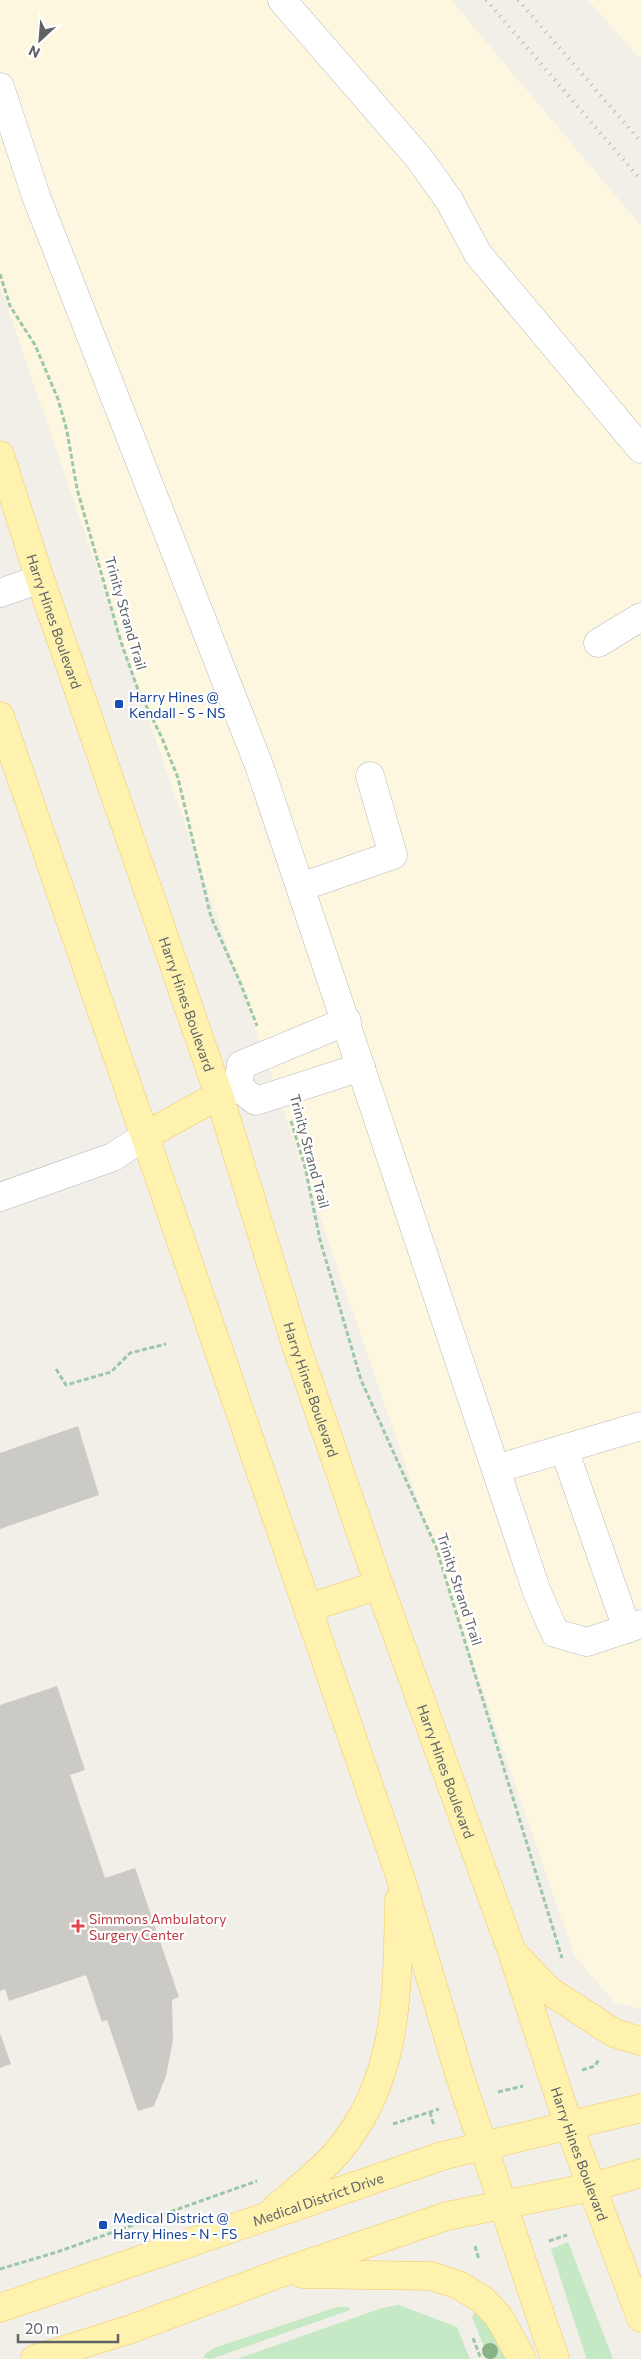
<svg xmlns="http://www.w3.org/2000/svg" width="641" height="2359" font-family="Commissioner,sans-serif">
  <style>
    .commercial { fill: #fef7e0 }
    .green { fill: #c5e8c5 }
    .building { fill: #cccac5 }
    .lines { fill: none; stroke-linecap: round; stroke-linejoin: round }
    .minor-casing { stroke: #b5b8bc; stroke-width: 29 }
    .major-casing { stroke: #f2c960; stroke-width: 29 }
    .path { stroke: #9cc7a9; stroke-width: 3; stroke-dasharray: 5 2.5; stroke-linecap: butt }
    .minor { stroke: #fff; stroke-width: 28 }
    .major { stroke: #fff2af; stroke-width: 28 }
    .rail { stroke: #b6b7b8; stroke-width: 4; stroke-dasharray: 1 6; stroke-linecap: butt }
    .tree { fill: #89b387 }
    .transit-dot { fill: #1a4fb4; stroke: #fff; stroke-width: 2 }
    .health-dot { fill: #e0444e; stroke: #fff; stroke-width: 2 }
    .labels { text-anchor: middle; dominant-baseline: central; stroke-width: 4.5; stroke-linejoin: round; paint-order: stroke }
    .street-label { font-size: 14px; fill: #5f6368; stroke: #fff }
    .transit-label { font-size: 14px; fill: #164399; stroke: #fff; text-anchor: start }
    .health-label { font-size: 14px; fill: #be3a42; stroke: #fff; text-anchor: start }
  </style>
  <rect width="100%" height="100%" fill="#f1efe8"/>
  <g class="commercial">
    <polygon points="0,0 451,0 641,226 641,2009 614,2002 574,1955 0,286"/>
    <polygon points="588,0 641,0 641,60"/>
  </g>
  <g class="green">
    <polygon points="568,2242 613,2359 587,2359 584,2351 551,2249"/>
    <polygon points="399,2305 457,2327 470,2359 237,2359 382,2308"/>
    <polygon points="337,2307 348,2307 350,2310 211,2359 203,2358 205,2354 214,2348"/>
    <polygon points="475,2313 490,2329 505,2359 489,2359 472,2317"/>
  </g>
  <g class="building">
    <polygon points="78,1426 99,1495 0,1529 0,1453"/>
    <polygon points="57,1686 85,1770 70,1775 105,1878 135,1868 179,1997 172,2000 173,2040 166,2076 154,2106 138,2111 107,2020 102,2022 86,1975 9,2001 5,1989 0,1991 0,1705"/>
    <polygon points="0,2033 11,2064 0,2068"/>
  </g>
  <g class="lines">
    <defs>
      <g id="minor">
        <polyline points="282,0 419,158 449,200 478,254 641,449"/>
        <polyline points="0,87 36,196 260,768 537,1592 555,1633 587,1642 641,1624"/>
        <polyline points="0,593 40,579"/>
        <polyline points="598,643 641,617"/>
        <polyline points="301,887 393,855 370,776"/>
        <polyline points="238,1087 241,1065 347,1021"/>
        <polyline points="238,1087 256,1101 361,1067"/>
        <polyline points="0,1197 113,1157 145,1136"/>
        <polyline points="564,1449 627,1629"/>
        <polyline points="496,1469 641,1426"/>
      </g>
      <g id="major">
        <path id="s1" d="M0 455 40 579 219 1095 296 1345 379 1585 512 1952 569 2126 641 2318"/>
        <polyline points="0,716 400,1876 461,2080 555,2359"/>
        <polyline points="145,1136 219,1095"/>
        <polyline points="308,1608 379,1585"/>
        <polyline points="518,1958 548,1990 614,2033 641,2041"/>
        <path d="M276 2208C298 2189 322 2171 340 2149 400 2076 397 1989 399 1900"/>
        <polyline points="302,2274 431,2276 459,2285 483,2300 499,2317 522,2359"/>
        <path id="s2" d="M0 2308 442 2156 641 2108"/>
        <polyline points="35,2359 131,2329 278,2274 447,2216 592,2187 641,2173"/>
      </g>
    </defs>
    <use href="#minor" class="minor-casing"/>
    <use href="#major" class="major-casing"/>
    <g class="path">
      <polyline points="0,274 10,306 35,345 58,399 67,431 77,489 121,642 137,687 162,738 178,778 211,917 240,982 257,1026"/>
      <polyline points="291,1121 305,1167 320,1240 361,1380 436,1547 562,1958"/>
      <polyline points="56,1369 66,1385 111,1372 130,1353 166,1344"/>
      <polyline points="582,2070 595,2066 599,2059"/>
      <polyline points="498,2092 523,2086"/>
      <polyline points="430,2112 434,2126"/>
      <polyline points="393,2124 439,2109"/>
      <polyline points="549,2241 567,2235"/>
      <polyline points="475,2246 479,2260"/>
      <polyline points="0,2269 57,2252 257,2181"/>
      <polyline points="473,2338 481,2359"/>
    </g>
    <use href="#minor" class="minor"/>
    <use href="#major" class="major"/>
    <g class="rail">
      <polyline points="486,0 641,180"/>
      <polyline points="518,0 641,142"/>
    </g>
  </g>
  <circle class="tree" cx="490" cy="2351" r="8"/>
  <g class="transit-dot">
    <rect x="114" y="699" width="10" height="10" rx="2.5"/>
    <rect x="98" y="2220" width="10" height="10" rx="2.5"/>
  </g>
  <path class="health-dot" d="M75.5 1918.5h5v5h5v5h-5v5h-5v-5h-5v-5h5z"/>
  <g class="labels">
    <g class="street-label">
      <text transform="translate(126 613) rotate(74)">Trinity Strand Trail</text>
      <text stroke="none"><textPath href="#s1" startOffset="175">Harry Hines Boulevard</textPath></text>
      <text stroke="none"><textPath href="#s1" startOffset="580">Harry Hines Boulevard</textPath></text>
      <text transform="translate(310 1151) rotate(75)">Trinity Strand Trail</text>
      <text stroke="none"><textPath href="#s1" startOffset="985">Harry Hines Boulevard</textPath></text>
      <text transform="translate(460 1589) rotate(72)">Trinity Strand Trail</text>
      <text stroke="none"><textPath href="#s1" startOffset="1390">Harry Hines Boulevard</textPath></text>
      <text stroke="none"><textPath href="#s1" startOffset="1795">Harry Hines Boulevard</textPath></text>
      <text stroke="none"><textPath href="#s2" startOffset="336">Medical District Drive</textPath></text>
    </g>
    <g class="transit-label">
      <text x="129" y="696">Harry Hines @<tspan x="129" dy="16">Kendall - S - NS</tspan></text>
      <text x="113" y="2217">Medical District @<tspan x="113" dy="16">Harry Hines - N - FS</tspan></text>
    </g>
    <g class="health-label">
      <text x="89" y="1918">Simmons Ambulatory<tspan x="89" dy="16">Surgery Center</tspan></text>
    </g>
  </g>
  <g transform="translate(40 40) rotate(206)" stroke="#ffffff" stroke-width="4" paint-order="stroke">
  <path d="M0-4L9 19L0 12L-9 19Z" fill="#5f6368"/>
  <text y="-8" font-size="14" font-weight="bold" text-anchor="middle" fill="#5f6368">N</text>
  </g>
  <path d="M18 2334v8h100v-8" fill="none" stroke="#5f6368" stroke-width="2.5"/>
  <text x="25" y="2334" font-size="15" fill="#5f6368" stroke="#ffffff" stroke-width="4" paint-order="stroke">20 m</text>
</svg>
